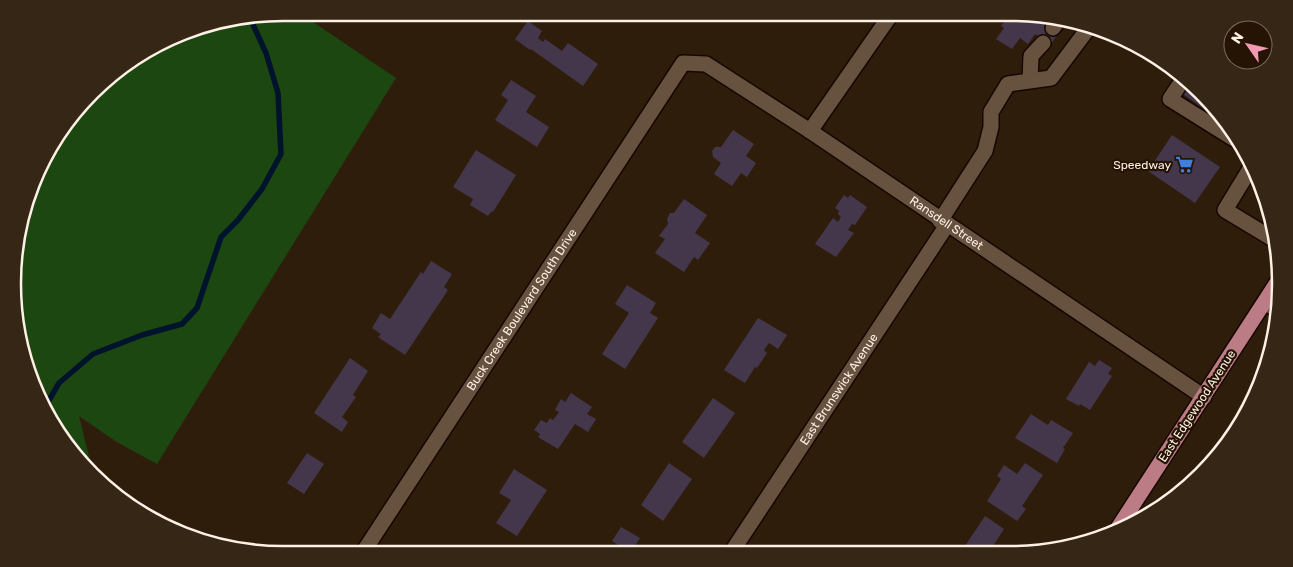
<svg xmlns="http://www.w3.org/2000/svg" width="1293" height="567" font-family="Rubik,sans-serif">
  <style>
    .green { fill: #1c4711 }
    .lines { fill: none; stroke-linecap: round; stroke-linejoin: round }
    .stream { stroke: #00132c; stroke-width: 5.5 }
    .building { fill: #44364b }
    .minor-casing { stroke: #170700; stroke-width: 18 }
    .major-casing { stroke: #170700; stroke-width: 18 }
    .minor { stroke: #675240; stroke-width: 15 }
    .major { stroke: #bc7c86; stroke-width: 15 }
    .labels { text-anchor: middle; dominant-baseline: central; stroke-width: 4.5; stroke-linejoin: round; paint-order: stroke }
    .poi-label { font-size: 12px; fill: #fdf0e5; stroke: #251404; text-anchor: end }
    .street-label { font-size: 12px; fill: #fdf0e5; stroke: #251404 }
    .rim { fill: none; stroke: #fdf0e5; stroke-width: 2.5 }
  </style>
  <rect width="100%" height="100%" fill="#2f1d0c"/>
  <polygon class="green" points="284,13 305,13 304,16 396,78 157,464 115,441 79,416 93,473 49,419 15,319 18,231 49,148 105,80 196,27"/>
  <g class="lines">
    <polyline class="stream" points="45,407 59,383 93,354 142,335 182,324 197,308 221,237 238,220 262,189 281,154 278,93 266,53 250,18"/>
  </g>
  <g class="building">
    <polygon points="471,13 488,13 483,21"/>
    <polygon points="1011,13 1045,18 1042,23 1047,27 1049,25 1059,32 1049,47 1039,40 1040,37 1035,34 1028,44 1020,38 1012,49 996,39 1004,28 1001,26"/>
    <polygon points="528,21 542,31 538,38 543,42 545,39 562,51 568,43 598,64 583,86 531,49 530,50 515,39"/>
    <polygon points="511,80 536,96 526,112 549,127 537,147 495,120 508,100 501,95"/>
    <polygon points="1189,80 1217,117 1217,118 1180,92"/>
    <polygon points="733,130 754,144 746,156 756,163 747,177 741,173 732,186 714,174 721,163 713,157 712,151 715,147 721,147"/>
    <polygon points="1172,135 1220,167 1195,203 1148,171"/>
    <polygon points="476,150 516,175 493,212 492,211 488,216 470,205 473,199 453,187"/>
    <polygon points="844,195 848,198 850,195 867,207 855,225 852,224 848,230 854,233 836,257 815,244 833,218 838,222 841,217 838,214 839,211 835,208"/>
    <polygon points="684,199 707,215 695,233 710,243 698,260 694,257 684,272 655,253 665,239 659,236 668,224 667,219 670,213 674,213"/>
    <polygon points="431,261 452,274 444,287 448,290 405,355 378,337 381,334 372,328 381,313 390,319 421,272 423,274"/>
    <polygon points="627,285 656,303 650,313 658,318 625,369 602,354 629,313 615,304"/>
    <polygon points="758,318 787,335 778,349 769,343 764,350 767,353 757,368 755,367 745,383 724,370"/>
    <polygon points="350,358 368,371 353,395 356,397 342,417 348,422 342,432 314,413"/>
    <polygon points="1099,360 1112,368 1108,374 1112,376 1090,410 1080,404 1079,406 1066,399 1089,362 1095,366"/>
    <polygon points="571,393 592,407 587,414 596,419 588,432 575,424 558,449 538,437 540,434 534,430 541,420 547,423 550,418 553,420 559,412 555,410 561,399 565,402"/>
    <polygon points="713,398 735,413 704,458 682,442"/>
    <polygon points="1031,414 1048,425 1051,420 1073,433 1063,448 1065,449 1057,463 1015,438"/>
    <polygon points="307,453 324,464 304,494 287,483"/>
    <polygon points="669,463 692,479 663,521 641,505"/>
    <polygon points="1025,463 1043,475 1022,506 1026,509 1017,521 987,501 1001,479 997,476 1004,465 1017,474"/>
    <polygon points="514,469 547,490 517,536 496,523 511,500 499,493"/>
    <polygon points="985,516 1004,529 989,552 961,552"/>
    <polygon points="621,527 640,538 632,550 637,553 613,553 618,545 612,541"/>
  </g>
  <g class="lines">
    <defs>
      <g id="minor">
        <polyline points="1053,28 1058,21"/>
        <polyline points="1184,78 1170,99 1234,139"/>
        <polyline points="1030,80 1031,56 1043,43"/>
        <polyline points="810,131 892,13"/>
        <polyline points="1253,164 1225,210 1273,239"/>
        <polyline points="940,221 985,151 991,127 991,112 1008,84 1051,78 1090,26"/>
        <polyline points="1265,302 1274,308"/>
        <path id="s1" d="M731 553 947 225"/>
        <path id="s2" d="M362 554 683 63 706 64 810 131 1204 397"/>
      </g>
      <polyline id="major" points="1116,531 1278,281"/>
    </defs>
    <use href="#minor" class="minor-casing"/>
    <use href="#major" class="major-casing"/>
    <use href="#minor" class="minor"/>
    <use href="#major" class="major"/>
  </g>
  <defs>
    <symbol id="supermarket-bare" viewBox="-9 -9 18 18"><path d="M-6-5.5h2.5l.6 2H6L4.5 2H-2.5L-4.4-4H-6ZM-1.5 3.2a1.3 1.3 0 1 0 .1 0ZM3 3.2a1.3 1.3 0 1 0 .1 0Z" fill="#3f7fe0" stroke="#251404" stroke-width="2.5" paint-order="stroke"/></symbol>
  </defs>
  <g fill-rule="evenodd">
    <use href="#supermarket-bare" x="1172" y="152" width="25" height="25"/>
  </g>
  <g class="labels">
    <g class="poi-label">
      <text x="1171" y="165">Speedway</text>
    </g>
    <g class="street-label">
      <text stroke="none"><textPath href="#s2" startOffset="898">Ransdell Street</textPath></text>
      <text stroke="none"><textPath href="#s2" startOffset="292">Buck Creek Boulevard South Drive</textPath></text>
      <text stroke="none"><textPath href="#s1" startOffset="196">East Brunswick Avenue</textPath></text>
      <text transform="translate(1197 406) rotate(-57)">East Edgewood Avenue</text>
    </g>
  </g>
  <path d="M0 0H1293V567H0ZM283 21H1010A262 262 0 0 1 1272 283V284A262 262 0 0 1 1010 546H283A262 262 0 0 1 21 284V283A262 262 0 0 1 283 21Z" fill="#362616" fill-rule="evenodd"/>
  <path class="rim" d="M283 21H1010A262 262 0 0 1 1272 283V284A262 262 0 0 1 1010 546H283A262 262 0 0 1 21 284V283A262 262 0 0 1 283 21Z"/>
  <g transform="translate(1248 45) rotate(304)"><circle r="24" fill="#251404" stroke="#7b6c5e"/>
  <path d="M0-4L9 19L0 12L-9 19Z" fill="#f19ab1"/>
  <text y="-8" font-size="14" font-weight="bold" text-anchor="middle" fill="#fdf0e5">N</text>
  </g>
</svg>
